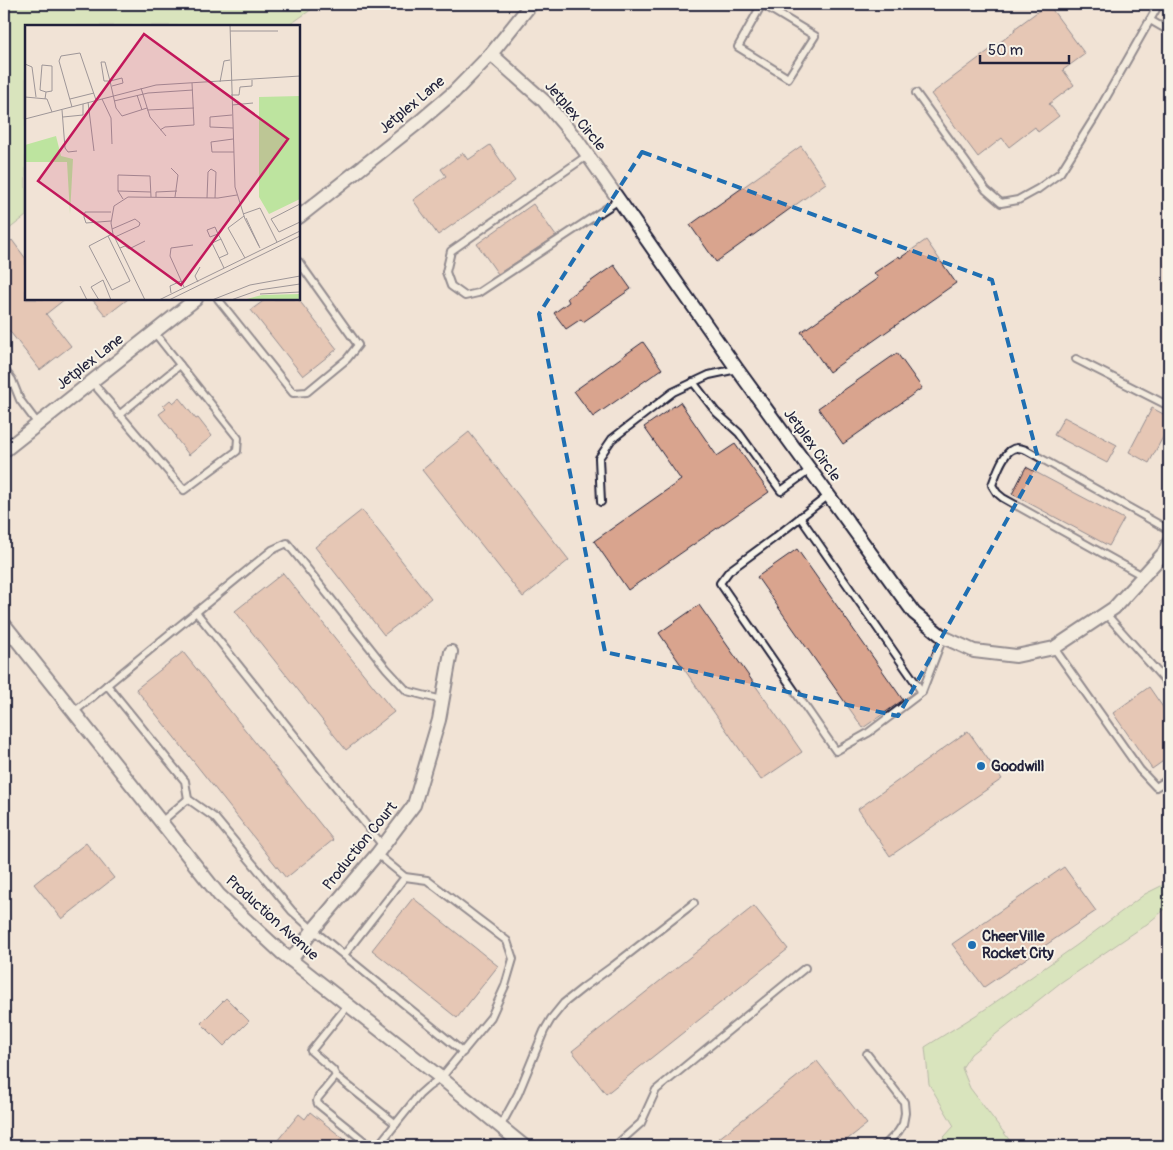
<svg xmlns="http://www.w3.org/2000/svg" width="1173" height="1150" font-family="Pangolin,sans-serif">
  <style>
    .green { fill: #bde49f; stroke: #70836d }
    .building { fill: #d9a48e; stroke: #22223b }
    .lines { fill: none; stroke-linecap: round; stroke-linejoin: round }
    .service-casing { stroke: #22223b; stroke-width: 10 }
    .minor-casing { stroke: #22223b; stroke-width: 16 }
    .service { stroke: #f7f3e8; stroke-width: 6 }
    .minor { stroke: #f7f3e8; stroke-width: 12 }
    .marked { fill: none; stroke: #1f6fb2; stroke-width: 4; stroke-dasharray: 10 6; stroke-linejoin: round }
    .poi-dot { fill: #1f6fb2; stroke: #f7f3e8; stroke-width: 2 }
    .labels { text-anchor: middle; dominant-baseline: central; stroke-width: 4; stroke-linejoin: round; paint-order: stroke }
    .street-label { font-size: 15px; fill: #22223b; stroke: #f7f3e8 }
    .poi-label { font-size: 15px; font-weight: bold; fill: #22223b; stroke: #f7f3e8; text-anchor: start }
    .inset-road { fill: none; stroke: #9e9698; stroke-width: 1 }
    .view { fill: #c2185b; fill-opacity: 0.15; stroke: #c2185b; stroke-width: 2.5 }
    .inset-edge { fill: none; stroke: #22223b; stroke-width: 2.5 }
  </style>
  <rect width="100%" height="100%" fill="#f1e3d6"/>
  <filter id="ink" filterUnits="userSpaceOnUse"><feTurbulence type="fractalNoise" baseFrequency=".02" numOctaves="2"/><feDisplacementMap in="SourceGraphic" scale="10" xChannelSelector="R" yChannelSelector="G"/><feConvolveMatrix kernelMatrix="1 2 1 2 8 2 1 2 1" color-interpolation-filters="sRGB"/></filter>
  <g filter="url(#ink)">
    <g class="green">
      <polygon points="4,4 319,4 288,26 26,26 26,216 4,233"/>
      <polygon points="1169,882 1169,906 1147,924 1060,983 971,1054 962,1068 970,1088 1014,1146 936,1146 954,1126 929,1084 925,1047 984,1010 1077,945 1145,894"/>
    </g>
    <g class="building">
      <polygon points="1048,4 1085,54 1063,70 1074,85 1049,104 1059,116 1038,132 1035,127 1009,147 1002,138 978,157 931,94 1015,31 1014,29"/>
      <polygon points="490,145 515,181 438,235 413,200 446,176 441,169 463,153 468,160"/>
      <polygon points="801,146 826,183 716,262 690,225"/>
      <polygon points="533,204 556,236 498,274 477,244"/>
      <polygon points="12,240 26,259 26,299 65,299 46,314 71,346 40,370 4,324 4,247"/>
      <polygon points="926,240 956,283 829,372 801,332 878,278 874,273 899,256 900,258"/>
      <polygon points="614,265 631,289 583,322 581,319 566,329 554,313 569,302 567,298"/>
      <polygon points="92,299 128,299 106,316"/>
      <polygon points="266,299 298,299 337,349 303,376 251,310"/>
      <polygon points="643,342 662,369 593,417 574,391"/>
      <polygon points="897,353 922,388 843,444 818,408"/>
      <polygon points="179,398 196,419 198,418 212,436 189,455 175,437 176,436 159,414 166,409 163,406 170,400 173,403"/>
      <polygon points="680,402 717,456 735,444 769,492 628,590 594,541 681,480 644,427"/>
      <polygon points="1152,408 1169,417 1169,426 1149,463 1129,452"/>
      <polygon points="1064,417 1117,445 1107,463 1054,435"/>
      <polygon points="469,432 569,560 523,597 422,470"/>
      <polygon points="1026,467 1124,519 1109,546 1012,494"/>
      <polygon points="362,510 431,598 384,635 315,547"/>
      <polygon points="797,549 903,700 863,728 757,577"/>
      <polygon points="283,573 394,712 346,750 235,611"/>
      <polygon points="699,605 802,752 761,780 659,633"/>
      <polygon points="183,652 333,840 286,878 136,689"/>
      <polygon points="1149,687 1169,716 1169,757 1152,769 1113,713"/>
      <polygon points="968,731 1002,779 890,856 858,809"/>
      <polygon points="86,843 114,878 62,919 34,884"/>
      <polygon points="1064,867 1096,911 984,987 952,944"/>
      <polygon points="413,898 498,966 457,1018 372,950"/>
      <polygon points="754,906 788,949 606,1094 572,1051"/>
      <polygon points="226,998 249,1021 224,1046 201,1023"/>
      <polygon points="817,1061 867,1124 839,1146 709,1146"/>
      <polygon points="310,1112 353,1146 273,1146 299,1114 305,1119"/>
    </g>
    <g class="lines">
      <defs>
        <g id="service">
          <polyline points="762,4 738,47 788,78 815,36 762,4"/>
          <polyline points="1150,20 1169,31"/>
          <polyline points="916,93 986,190 1001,203 1018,200 1038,189 1060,173 1095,117 1159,4"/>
          <polyline points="588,155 451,251 446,272 451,286 465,296 478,293 619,200"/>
          <polyline points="218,299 293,393 307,392 347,359 358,345 299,262"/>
          <polyline points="1076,359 1169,406"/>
          <polyline points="4,369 12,380 20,400 38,424"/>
          <polyline points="92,382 184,490 237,451 238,438 154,332"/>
          <polyline points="693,382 716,412 739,433 781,491 810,470"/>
          <polyline points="119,415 180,365"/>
          <polyline points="829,495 774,538 729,571 720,583 836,751 868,733 922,692 943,637"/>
          <polyline points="601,502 599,458 612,439 673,392 709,375 737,369"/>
          <polyline points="800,517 922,692"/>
          <path d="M1143 576 1003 498 997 493 992 485C996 475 1004 448 1017 448 1020 448 1023 449 1026 450L1169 530"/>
          <polyline points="196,612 383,846"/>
          <polyline points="1106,614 1169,685"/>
          <polyline points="1054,648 1140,770 1156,787 1169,779"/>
          <polyline points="107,685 185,781 188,799 215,818 292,911 313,930 463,1052"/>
          <polyline points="74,712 272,550 287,543 386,668 407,691 442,700"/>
          <polyline points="161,822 188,799"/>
          <polyline points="377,854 405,877 427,880 507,941 513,959 505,986 491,1017 441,1078 428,1087 419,1095 378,1146"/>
          <polyline points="344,955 405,877"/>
          <polyline points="867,1054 904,1102 905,1113 903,1124 898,1132 884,1146"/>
          <polyline points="336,1076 333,1070 311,1051 348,1005"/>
          <polyline points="500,1127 518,1094 544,1031 551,1019 564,1003 584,987 613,966 694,903"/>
          <polyline points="370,1146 318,1104 317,1101 318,1098 336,1076 396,1124"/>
          <polyline points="615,1146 641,1123 656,1090 805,968"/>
        </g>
        <g id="minor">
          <polyline points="491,54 544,101 577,140 737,369 914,613 943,637 974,651 1016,656 1054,648 1114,608 1164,553 1169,542"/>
          <polyline points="299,217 419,122 454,92 491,54 531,4"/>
          <polyline points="4,451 196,299"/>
          <polyline points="4,624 219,895 282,953 441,1078 524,1146"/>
          <polyline points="291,960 313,930 377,854 414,805 439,720 451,652"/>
        </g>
      </defs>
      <use href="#service" class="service-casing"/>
      <use href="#minor" class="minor-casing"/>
      <use href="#service" class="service"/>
      <use href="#minor" class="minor"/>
    </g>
  </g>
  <path d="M0 0H1173V1150H0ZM642 152 992 280 1039 462 898 716 605 652 539 314Z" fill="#f1e3d6" fill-opacity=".55" fill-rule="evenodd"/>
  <path class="marked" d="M642 152 992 280 1039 462 898 716 605 652 539 314Z"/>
  <g class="poi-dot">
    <circle cx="981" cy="766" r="5"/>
    <circle cx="972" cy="945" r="5"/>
  </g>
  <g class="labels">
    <g class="street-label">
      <text transform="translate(412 105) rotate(-40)">Jetplex Lane</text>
      <text transform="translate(575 116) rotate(50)">Jetplex Circle</text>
      <text transform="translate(90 362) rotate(-38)">Jetplex Lane</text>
      <text transform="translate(812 445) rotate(54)">Jetplex Circle</text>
      <text transform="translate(360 846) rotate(-51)">Production Court</text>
      <text transform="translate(272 918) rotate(42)">Production Avenue</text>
    </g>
    <g class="poi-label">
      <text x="991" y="766">Goodwill</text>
      <text x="982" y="936">CheerVille<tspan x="982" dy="17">Rocket City</tspan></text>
    </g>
  </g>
  <g transform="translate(25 25)">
    <rect width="275" height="275" fill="#f1e3d6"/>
    <path d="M275 71V174L244 189 234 172V72ZM31 111 36 131 48 134 45 189 42 137H0V120ZM275 269V275H218L237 270Z" fill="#bde49f"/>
    <path class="inset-road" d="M205 0 210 162 220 194 235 223M205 6H253M76 37H80L85 56H79ZM0 39 7 42 11 72M195 57 199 36 205 35M87 61 98 58 97 53 85 56 91 83 97 91 122 83M116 63 125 92 141 111M112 70 117 85M206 70H214L215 62 227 61V55M0 72 22 74 27 87M20 74 21 67 27 66V41L17 40 15 65 21 67M45 74 69 68M77 74 86 93 87 119M89 76 123 68 168 65M63 77 69 126M207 80 228 78M47 82 34 36 36 31 55 28 71 75M37 85 40 123 43 127 52 126M122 85 169 83M207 90 185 92V102L208 103M38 92 58 90V79M0 94 131 60 275 51M135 105 140 102 169 100 167 58M208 114 186 117 187 127H209M146 143 153 150 150 172M93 166 126 167M131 172V167L152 166M182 173 183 147 186 144 191 147 190 173M98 174 93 166V150L125 151 126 172M275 179 246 194 254 207 275 197M218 189 235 183 252 217M219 191 203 203 220 233M221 193 234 221M86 196 61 198 59 192 60 187H86M190 202 193 209 185 212 182 205ZM87 204 110 194 115 198 114 201 90 212M193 209 196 214 187 218 199 243M83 211 105 256 87 265 64 221 83 211 88 209M95 223 100 221 104 224 120 216M194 233 203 229 196 214M173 257 170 251 175 242M55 261 62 275M159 262 145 231 146 223 168 220M146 268 145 261 156 256M235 269 275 267M74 275 66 262 78 255 86 275M120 275 88 209 86 198 89 181 103 172 193 173 212 170M134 275 275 206M144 275 275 211M187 275 225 260 275 251M206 275 234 265 275 259"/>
    <path class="view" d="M119 9 263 114 156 260 13 156Z"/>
    <rect width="275" height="275" class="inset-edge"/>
  </g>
  <rect width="1173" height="1150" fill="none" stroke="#f7f3e8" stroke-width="20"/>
  <rect x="10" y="10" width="1153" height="1130" fill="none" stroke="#22223b" stroke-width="2" filter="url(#ink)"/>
  <path d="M980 55v8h89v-8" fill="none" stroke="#22223b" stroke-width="2.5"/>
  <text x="988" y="55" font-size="15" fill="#22223b" stroke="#f7f3e8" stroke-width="4" paint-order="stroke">50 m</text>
</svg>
